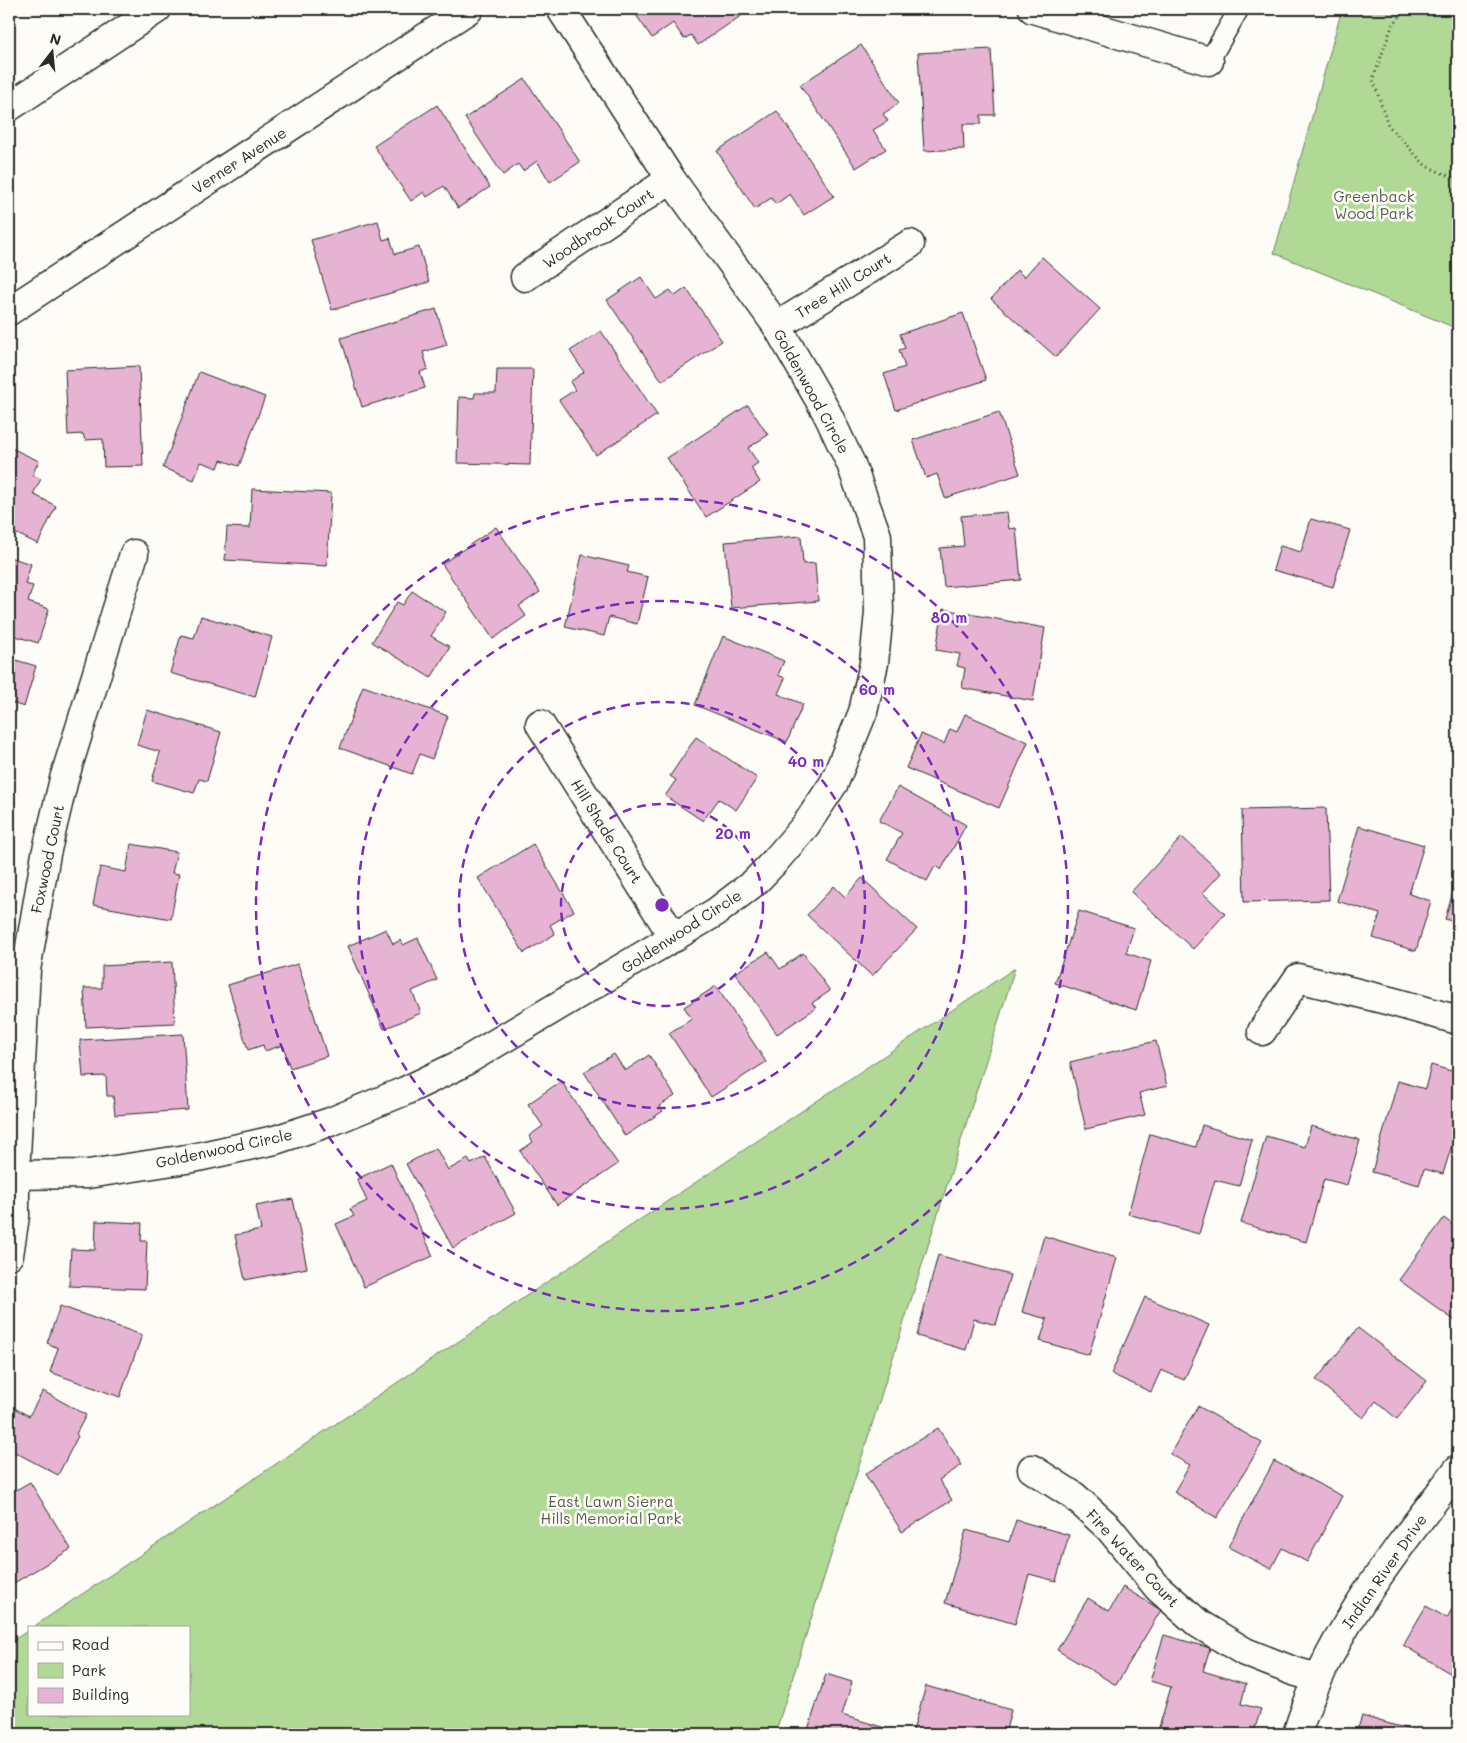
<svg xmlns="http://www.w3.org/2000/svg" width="1467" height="1743" font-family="Mali,sans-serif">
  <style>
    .green { fill: #b0d996; stroke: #6e8260 }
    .building { fill: #e6b4d2; stroke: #2b2b2b }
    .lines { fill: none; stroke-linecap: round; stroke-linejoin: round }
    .service-casing { stroke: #2b2b2b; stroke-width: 22 }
    .minor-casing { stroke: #2b2b2b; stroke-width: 31 }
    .motorway-casing { stroke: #2b2b2b; stroke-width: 31 }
    .path { stroke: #2b2b2b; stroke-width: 3; stroke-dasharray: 1 4; stroke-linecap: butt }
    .service { stroke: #fdfcf7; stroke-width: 19 }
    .minor { stroke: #fdfcf7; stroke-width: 28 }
    .motorway { stroke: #fdfcf7; stroke-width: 28 }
    .ring { fill: none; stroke: #7b2cbf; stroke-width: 2.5; stroke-dasharray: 9 6 }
    .labels { text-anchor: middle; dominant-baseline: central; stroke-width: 5; stroke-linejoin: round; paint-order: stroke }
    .street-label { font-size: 15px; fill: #2b2b2b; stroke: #fdfcf7 }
    .park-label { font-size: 15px; fill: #535f4b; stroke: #fdfcf7 }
    .centre { fill: #7b2cbf; stroke: #fdfcf7; stroke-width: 2.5 }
    .ring-label { font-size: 15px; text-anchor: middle; font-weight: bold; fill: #7b2cbf; stroke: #fdfcf7; stroke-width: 5; stroke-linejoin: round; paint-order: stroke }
  </style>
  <rect width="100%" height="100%" fill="#fdfcf7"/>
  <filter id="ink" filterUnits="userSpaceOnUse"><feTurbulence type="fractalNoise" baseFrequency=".02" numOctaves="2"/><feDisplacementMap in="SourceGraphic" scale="10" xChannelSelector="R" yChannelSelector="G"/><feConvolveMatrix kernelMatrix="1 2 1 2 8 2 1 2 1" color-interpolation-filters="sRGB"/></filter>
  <g filter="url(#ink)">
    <g class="green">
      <polygon points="1342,9 1458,9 1458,329 1274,253"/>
      <polygon points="1015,968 775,1734 9,1734 9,1643 29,1630 29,1714 189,1714 189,1627 33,1627"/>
    </g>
    <g class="building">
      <polygon points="632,9 747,9 748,11 698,45 691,35 684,39 673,23 652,38"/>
      <polygon points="861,45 899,103 883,114 888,121 873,130 886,149 856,168 800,85"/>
      <polygon points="991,49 995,115 981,115 981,124 963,124 964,149 924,151 918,53"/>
      <polygon points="525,79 580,162 550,182 537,161 523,171 518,164 503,175 465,118"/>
      <polygon points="437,105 490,187 458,208 444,186 427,197 424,192 411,201 374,146"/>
      <polygon points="777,111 834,196 804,215 790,194 776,204 771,198 755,209 717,151"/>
      <polygon points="378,221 383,240 390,238 395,254 419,247 429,282 332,310 311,240"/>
      <polygon points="1042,257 1100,309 1056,357 991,299 1017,270 1024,277"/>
      <polygon points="641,277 656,299 670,290 675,296 686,288 722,341 662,381 607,300"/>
      <polygon points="436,309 447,345 423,352 428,369 420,372 425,388 362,407 341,338"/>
      <polygon points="963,313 986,380 896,410 884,374 905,367 899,350 905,348 900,334"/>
      <polygon points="601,331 657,415 596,455 559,400 575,390 570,382 584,372 570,351"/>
      <polygon points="139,366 143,466 104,467 103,439 85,440 83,434 68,435 65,370"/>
      <polygon points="497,369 533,369 530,465 457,463 459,397 474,398 475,393 496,393"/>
      <polygon points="199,372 265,397 239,466 221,460 218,468 201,462 194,480 163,468"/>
      <polygon points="748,405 768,435 748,448 758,463 751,468 760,482 706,517 667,458"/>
      <polygon points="999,412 1020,474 945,498 937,474 926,478 913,440"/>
      <polygon points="9,447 39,461 32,475 41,479 33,494 56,506 38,544 9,530"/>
      <polygon points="252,489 331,493 327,566 225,560 227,527 250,528"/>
      <polygon points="1007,512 1009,529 1016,528 1021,580 944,587 940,548 964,546 961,516"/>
      <polygon points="1311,519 1350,530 1333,587 1273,570 1280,546 1301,552"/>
      <polygon points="496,527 540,592 519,606 526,616 493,639 442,564"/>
      <polygon points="801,536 803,564 815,563 818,601 731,608 725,542"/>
      <polygon points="582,555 629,566 627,572 648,577 637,624 609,617 604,636 565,627"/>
      <polygon points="9,557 31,564 25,584 33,586 28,602 49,609 38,643 9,634"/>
      <polygon points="412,591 446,612 431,636 450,647 431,678 372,642 397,602 403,605"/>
      <polygon points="943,609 1045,628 1033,701 962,688 965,668 957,666 960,654 936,650"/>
      <polygon points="201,616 272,637 255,697 170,673 181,635 194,638"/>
      <polygon points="723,636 784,661 778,675 785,678 778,694 803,704 787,742 695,705"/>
      <polygon points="9,658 36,666 24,707 9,702"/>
      <polygon points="363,686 448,716 432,759 420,754 412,774 340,748"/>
      <polygon points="147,710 221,732 207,781 199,779 194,793 152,781 160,752 137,745"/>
      <polygon points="965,714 1028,742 999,808 906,768 921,734 944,744 950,729 957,732"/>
      <polygon points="696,737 757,778 736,810 719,799 703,821 665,796 676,780 670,776"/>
      <polygon points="898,787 966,825 941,870 935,866 927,881 887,859 902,833 879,821"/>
      <polygon points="1326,808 1329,900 1244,902 1242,810"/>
      <polygon points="1359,826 1424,845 1409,894 1431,901 1416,951 1373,938 1380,914 1337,901"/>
      <polygon points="1182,837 1221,873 1203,893 1225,914 1193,949 1131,892"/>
      <polygon points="131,844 177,852 172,873 179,874 171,919 93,905 100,867 126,872"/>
      <polygon points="533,844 574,911 550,925 555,934 524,953 478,878"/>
      <polygon points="1458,875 1458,923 1445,919"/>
      <polygon points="862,878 917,929 872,976 807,915 834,886 845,897"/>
      <polygon points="1079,911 1134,928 1126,953 1151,961 1136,1010 1055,983"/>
      <polygon points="386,929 393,944 401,940 403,945 418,938 437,980 412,991 421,1013 384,1029 348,946"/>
      <polygon points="768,952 780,969 803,953 830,991 812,1003 816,1008 777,1034 735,973"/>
      <polygon points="172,962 175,1023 86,1027 84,988 102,988 102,966"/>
      <polygon points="298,964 327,1056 290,1068 283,1045 265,1051 263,1045 248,1050 228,985"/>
      <polygon points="716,986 766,1062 711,1097 669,1033 692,1019 684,1007"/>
      <polygon points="183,1034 188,1110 115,1115 113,1096 107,1096 106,1076 83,1077 80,1040"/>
      <polygon points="1156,1041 1167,1086 1139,1093 1145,1115 1086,1129 1070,1062"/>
      <polygon points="614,1054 625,1071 649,1055 675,1096 659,1106 663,1111 625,1136 584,1072"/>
      <polygon points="1431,1065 1458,1073 1458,1125 1443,1174 1424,1169 1419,1185 1372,1172 1398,1081 1425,1089"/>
      <polygon points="561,1081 618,1164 557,1205 520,1151 533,1142 529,1136 543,1126 528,1104"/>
      <polygon points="1202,1125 1252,1140 1239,1186 1215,1180 1199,1234 1128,1214 1150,1134 1196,1147"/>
      <polygon points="1311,1126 1360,1140 1347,1185 1324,1179 1306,1242 1241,1223 1266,1136 1305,1147"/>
      <polygon points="436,1148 448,1170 468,1159 471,1164 485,1157 516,1213 453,1248 406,1164"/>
      <polygon points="391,1163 433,1256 364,1287 336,1224 354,1216 350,1209 367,1201 357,1179"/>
      <polygon points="293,1199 307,1268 245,1280 235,1235 261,1230 256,1206"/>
      <polygon points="1444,1218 1458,1229 1458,1323 1399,1280"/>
      <polygon points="96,1221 142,1223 141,1241 147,1241 145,1289 69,1286 71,1249 95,1250"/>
      <polygon points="1044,1236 1117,1258 1089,1355 1040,1341 1047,1319 1022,1312"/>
      <polygon points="938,1255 1010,1275 996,1325 974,1319 966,1350 917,1336"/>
      <polygon points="1145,1297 1209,1325 1184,1380 1161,1370 1151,1392 1111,1374"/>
      <polygon points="60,1306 142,1335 120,1397 50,1372 58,1348 47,1343"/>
      <polygon points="1358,1328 1427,1381 1397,1419 1376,1401 1363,1418 1316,1380"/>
      <polygon points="43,1391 86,1415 76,1434 78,1436 58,1475 9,1449 9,1405 29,1416"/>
      <polygon points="1198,1406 1262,1443 1217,1518 1174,1492 1190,1465 1170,1454"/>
      <polygon points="938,1428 962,1465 939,1480 952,1500 902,1532 865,1474"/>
      <polygon points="1274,1461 1342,1496 1307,1562 1282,1548 1271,1569 1228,1547"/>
      <polygon points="30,1482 71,1549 14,1583 9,1574 9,1494"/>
      <polygon points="1016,1520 1069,1535 1056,1581 1029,1574 1015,1624 945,1603 966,1530 1009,1542"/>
      <polygon points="1123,1587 1161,1610 1116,1685 1057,1650 1088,1598 1109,1611"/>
      <polygon points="1458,1598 1458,1678 1403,1645 1426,1606 1447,1618"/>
      <polygon points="1164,1635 1210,1648 1203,1671 1246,1684 1241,1704 1261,1709 1253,1734 1157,1734 1171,1687 1150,1681"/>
      <polygon points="826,1674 852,1682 842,1715 885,1728 883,1734 787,1734 789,1728 807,1733"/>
      <polygon points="926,1686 1011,1710 1005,1734 912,1734"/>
      <polygon points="1362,1716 1425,1734 1356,1734"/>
    </g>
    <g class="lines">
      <defs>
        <polyline id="service" points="1209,61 1239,9"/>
        <g id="minor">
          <polyline points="1033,9 1209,61"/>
          <polyline points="525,277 671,179"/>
          <polyline points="9,311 469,9"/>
          <polyline points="777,326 910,244"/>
          <polyline points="540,724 674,938"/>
          <polyline points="1262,1031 1298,978 1390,1001 1458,1020"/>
          <polyline points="9,1175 88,1174 193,1158 275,1140 330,1122 405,1091 459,1065 716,912 755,882 775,861 806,825 834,783 863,712 874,663 879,612 877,536 851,464 827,413 777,326 671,179 561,9"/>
          <polyline points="9,1255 15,1216 15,1175 26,970 46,854 64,779 134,554"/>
          <polyline points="1032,1469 1074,1496 1109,1528 1158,1588 1199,1624 1245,1652 1293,1671 1318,1678"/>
          <path d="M1297 1734C1328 1633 1395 1552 1458 1469"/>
        </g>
        <polyline id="motorway" points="9,107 157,9"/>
      </defs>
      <use href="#service" class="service-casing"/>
      <use href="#minor" class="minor-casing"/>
      <use href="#motorway" class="motorway-casing"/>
      <polyline class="path" points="1406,9 1392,26 1373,79 1388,125 1426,166 1458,180"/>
      <use href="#service" class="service"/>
      <use href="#minor" class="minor"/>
      <use href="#motorway" class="motorway"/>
    </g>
  </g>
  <g class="ring">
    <circle cx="662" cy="905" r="101"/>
    <circle cx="662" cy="905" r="203"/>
    <circle cx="662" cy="905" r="304"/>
    <circle cx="662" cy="905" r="406"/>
  </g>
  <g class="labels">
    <g class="street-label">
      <text transform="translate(239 160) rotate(-33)">Verner Avenue</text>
      <text transform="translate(598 228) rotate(-34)">Woodbrook Court</text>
      <text transform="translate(843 285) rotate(-32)">Tree Hill Court</text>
      <text transform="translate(812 391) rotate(61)">Goldenwood Circle</text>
      <text transform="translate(607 831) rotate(58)">Hill Shade Court</text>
      <text transform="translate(47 859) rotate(-78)">Foxwood Court</text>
      <text transform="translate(681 931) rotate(-33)">Goldenwood Circle</text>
      <text transform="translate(224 1148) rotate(-12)">Goldenwood Circle</text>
      <text transform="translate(1133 1558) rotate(47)">Fire Water Court</text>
      <text transform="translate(1384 1571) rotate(-55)">Indian River Drive</text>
    </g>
    <g class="park-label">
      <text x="1374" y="196">Greenback<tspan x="1374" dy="17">Wood Park</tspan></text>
      <text x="611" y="1501">East Lawn Sierra<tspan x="611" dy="17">Hills Memorial Park</tspan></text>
    </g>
  </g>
  <circle cx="662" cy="905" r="8" class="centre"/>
  <g class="ring-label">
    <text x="949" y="623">80 m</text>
    <text x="877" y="695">60 m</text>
    <text x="806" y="767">40 m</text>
    <text x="733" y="839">20 m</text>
  </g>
  <rect width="1467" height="1743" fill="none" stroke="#fdfcf7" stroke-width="30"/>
  <rect x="15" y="15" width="1437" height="1713" fill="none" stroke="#2b2b2b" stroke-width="2" filter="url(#ink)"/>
  <rect x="28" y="1626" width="162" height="90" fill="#fdfcf7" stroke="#a9a8a5"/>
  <rect x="38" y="1642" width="25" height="8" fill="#fdfcf7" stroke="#a9a8a5"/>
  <text x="72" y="1650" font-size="15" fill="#2b2b2b">Road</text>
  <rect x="38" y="1663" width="25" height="15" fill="#b0d996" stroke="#a9a8a5"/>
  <text x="72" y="1676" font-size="15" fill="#2b2b2b">Park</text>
  <rect x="38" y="1688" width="25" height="15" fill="#e6b4d2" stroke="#a9a8a5"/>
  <text x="72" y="1700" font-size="15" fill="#2b2b2b">Building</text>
  <g transform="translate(52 52) rotate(16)" stroke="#fdfcf7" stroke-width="4" paint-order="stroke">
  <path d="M0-4L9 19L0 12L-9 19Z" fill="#2b2b2b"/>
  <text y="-8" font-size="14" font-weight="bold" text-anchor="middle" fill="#2b2b2b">N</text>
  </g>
</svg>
